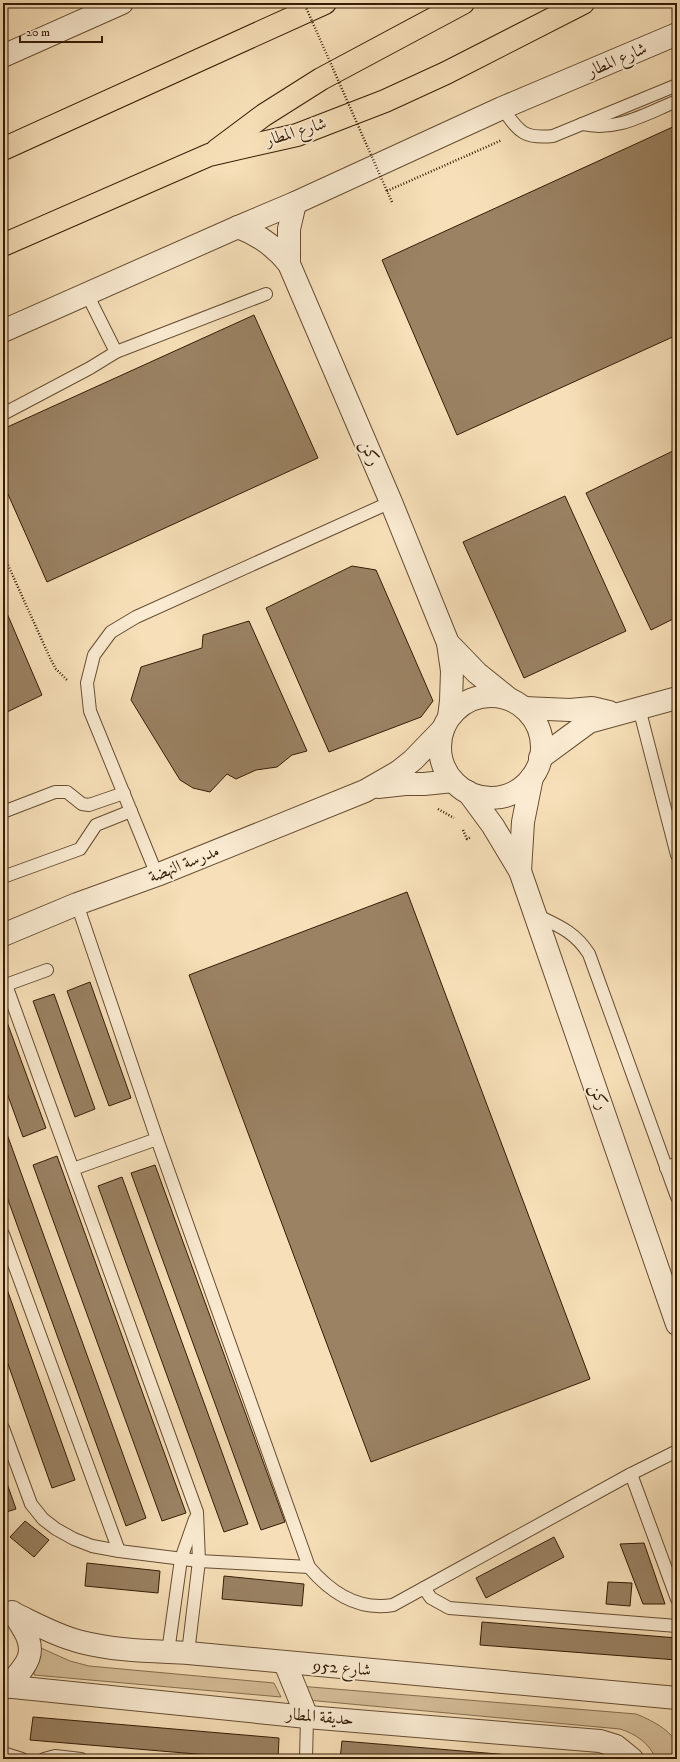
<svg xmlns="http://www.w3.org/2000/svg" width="680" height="1762" font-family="'IM FELL DW Pica',Amiri,serif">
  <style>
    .green { fill: #d6bf9a; stroke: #866e50 }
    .building { fill: #9a8263; stroke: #351c05 }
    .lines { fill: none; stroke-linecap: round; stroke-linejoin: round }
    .lane-casing { stroke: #664d32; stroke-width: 14 }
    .street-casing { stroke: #664d32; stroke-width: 24 }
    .highway-casing { stroke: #351c05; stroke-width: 24 }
    .path { stroke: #351c05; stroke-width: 2.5; stroke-dasharray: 1 2; stroke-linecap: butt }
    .lane { stroke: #faebd2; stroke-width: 12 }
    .street { stroke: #faebd2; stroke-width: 22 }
    .highway { stroke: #f7e0b9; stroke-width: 22 }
    .path-bridge { stroke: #351c05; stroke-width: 2.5; stroke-dasharray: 1 2; stroke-linecap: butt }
    .labels { text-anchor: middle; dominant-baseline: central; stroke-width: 4; stroke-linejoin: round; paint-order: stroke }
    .street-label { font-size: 17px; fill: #351c05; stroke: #faebd2 }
  </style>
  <rect width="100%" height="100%" fill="#f7e0b9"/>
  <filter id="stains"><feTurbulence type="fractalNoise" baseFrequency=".005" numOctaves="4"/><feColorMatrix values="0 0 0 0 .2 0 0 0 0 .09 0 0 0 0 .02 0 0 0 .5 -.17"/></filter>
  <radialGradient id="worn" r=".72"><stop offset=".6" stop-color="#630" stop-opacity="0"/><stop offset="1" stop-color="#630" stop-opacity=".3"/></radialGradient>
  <g class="green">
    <polygon points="41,1648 70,1661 89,1666 274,1683 281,1697 34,1675 34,1666"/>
    <path d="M299 1686 636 1714C649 1719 674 1731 677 1746 678 1750 677 1755 677 1759H656C649 1743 636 1734 620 1729L307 1700Z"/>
  </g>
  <g class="building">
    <polygon points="677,125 677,335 457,435 382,260"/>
    <polygon points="254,315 318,458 47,582 3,483 3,429"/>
    <polygon points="677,449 677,617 651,630 586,493"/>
    <polygon points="565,496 626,631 524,678 463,542"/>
    <polygon points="352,566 376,570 433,701 421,717 329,752 266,608"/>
    <polygon points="3,604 42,695 3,714"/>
    <polygon points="249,621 307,751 292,755 277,767 256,770 236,779 227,774 210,792 193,788 180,780 131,700 141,667 202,648 203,635"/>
    <polygon points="407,892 590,1379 371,1462 189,975"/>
    <polygon points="90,982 131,1098 109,1106 67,991"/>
    <polygon points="54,994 95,1109 75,1117 33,1001"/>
    <polygon points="4,1014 46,1128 23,1137 3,1082 3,1015"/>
    <polygon points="3,1123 146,1518 126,1526 3,1186"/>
    <polygon points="57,1156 186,1513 162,1521 33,1165"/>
    <polygon points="155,1165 285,1522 261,1530 131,1173"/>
    <polygon points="122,1177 248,1524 224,1532 98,1186"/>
    <polygon points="3,1278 75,1480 52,1488 3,1350"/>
    <polygon points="3,1472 16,1509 3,1513"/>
    <polygon points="25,1521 49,1540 34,1557 10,1537"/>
    <polygon points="554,1537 564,1557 486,1598 476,1578"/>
    <polygon points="644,1543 665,1604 643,1604 620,1544"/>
    <polygon points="87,1563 160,1571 158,1593 85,1586"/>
    <polygon points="224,1576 304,1584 302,1606 222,1599"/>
    <polygon points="608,1582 632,1583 630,1606 606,1604"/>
    <polygon points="482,1622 677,1638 677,1660 480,1645"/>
    <polygon points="33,1717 279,1738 278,1759 256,1759 30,1740"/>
    <polygon points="342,1741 558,1759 340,1759"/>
  </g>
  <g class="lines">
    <defs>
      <g id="lane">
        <path d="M502 108C519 131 522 139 553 136L677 85"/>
        <path d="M582 124C617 132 645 114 677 101"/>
        <polyline points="116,352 266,294"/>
        <polyline points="3,414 90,368 116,352 87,294"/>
        <polyline points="639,708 677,855"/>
        <polyline points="3,812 55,792 67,792 82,804 89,805 124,793"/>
        <polyline points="157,875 90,711 87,683 94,655 111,632 136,617 391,502"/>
        <polyline points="3,877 80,849 96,825 131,811"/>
        <path d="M77 904 157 1139 309 1567C331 1593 358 1611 393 1605L631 1474 677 1451"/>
        <path d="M536 915C559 926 575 932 589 954L677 1197"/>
        <polyline points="6,985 197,1512 199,1561 188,1653"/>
        <polyline points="3,986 47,970"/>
        <polyline points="666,1168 677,1163"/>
        <polyline points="73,1169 157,1139"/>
        <polyline points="3,1234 119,1551"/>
        <polyline points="3,1428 31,1504 43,1519 56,1529 74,1539 92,1546 119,1551 199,1561 309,1567"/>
        <polyline points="631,1474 677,1599"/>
        <polyline points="424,1588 431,1598 449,1608 677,1626"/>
        <polyline points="168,1652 181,1559 195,1519"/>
        <polyline points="3,1753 22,1759"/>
        <polyline points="44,1759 55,1756 81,1759"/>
        <polyline points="306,1759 307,1717"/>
      </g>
      <g id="street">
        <polyline points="3,56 122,3"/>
        <path d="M238 227C259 235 275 246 289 264L391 502 448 643 452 671 451 701 449 717"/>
        <polyline points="289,264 289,229 295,203"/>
        <polyline points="3,331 238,227 295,203 502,108 677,34"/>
        <polyline points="448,643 477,673 508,698"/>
        <circle cx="491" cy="747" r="51"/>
        <polyline points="524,708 570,710 592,708 609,712"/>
        <polyline points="540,758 589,722 677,698"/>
        <polyline points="378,787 405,784 424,784 453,781"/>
        <polyline points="468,792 493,826 520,871 677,1324"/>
        <polyline points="520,871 523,822 532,777"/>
        <polyline points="3,935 77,904 157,875 365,791 398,772 413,760 443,729"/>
        <path d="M13 1613C36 1624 57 1636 81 1642 116 1651 153 1651 188 1653L677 1698"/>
        <polyline points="285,1663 307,1717"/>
        <polyline points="3,1686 307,1717 600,1741 616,1746 632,1759"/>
        <path d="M7 1687C23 1668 39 1656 24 1630 20 1624 17 1617 12 1612"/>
      </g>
      <g id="highway">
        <polyline points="3,149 325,3"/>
        <polyline points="217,150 264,115 321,79 463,3"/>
        <polyline points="3,245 209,155 297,135 385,101 446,73 583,3"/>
      </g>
    </defs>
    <use href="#lane" class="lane-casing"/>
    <use href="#street" class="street-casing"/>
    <use href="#highway" class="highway-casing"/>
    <g class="path">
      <polyline points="392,202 387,191 502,140"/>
      <polyline points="3,554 50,658 56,669 68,681"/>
      <polyline points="438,809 454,818"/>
      <polyline points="463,830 467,839 471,837"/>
    </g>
    <use href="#lane" class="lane"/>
    <use href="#street" class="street"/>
    <use href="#highway" class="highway"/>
    <polyline class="path-bridge" points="304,3 387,191"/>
  </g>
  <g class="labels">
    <g class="street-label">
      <text transform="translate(617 60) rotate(-23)">شارع المطار</text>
      <text transform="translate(296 132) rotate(-17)">شارع المطار</text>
      <text transform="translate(370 453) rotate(67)">ركن</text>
      <text transform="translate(184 864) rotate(-22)">مدرسة النهضة</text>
      <text transform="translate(599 1097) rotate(71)">ركن</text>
      <text transform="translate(342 1668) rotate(5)">شارع 952</text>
      <text transform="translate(320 1717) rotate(5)">حديقة المطار</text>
    </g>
  </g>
  <rect width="680" height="1762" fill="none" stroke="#f7e0b9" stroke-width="16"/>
  <rect x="4" y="4" width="672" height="1754" fill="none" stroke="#351c05" stroke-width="2"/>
  <rect x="8" y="8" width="664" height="1746" fill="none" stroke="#351c05"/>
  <path d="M20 36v6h82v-6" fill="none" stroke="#351c05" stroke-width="2"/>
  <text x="26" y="36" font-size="12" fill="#351c05" stroke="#faebd2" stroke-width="3" paint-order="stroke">20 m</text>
  <rect width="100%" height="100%" filter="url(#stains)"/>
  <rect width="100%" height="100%" fill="url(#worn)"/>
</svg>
